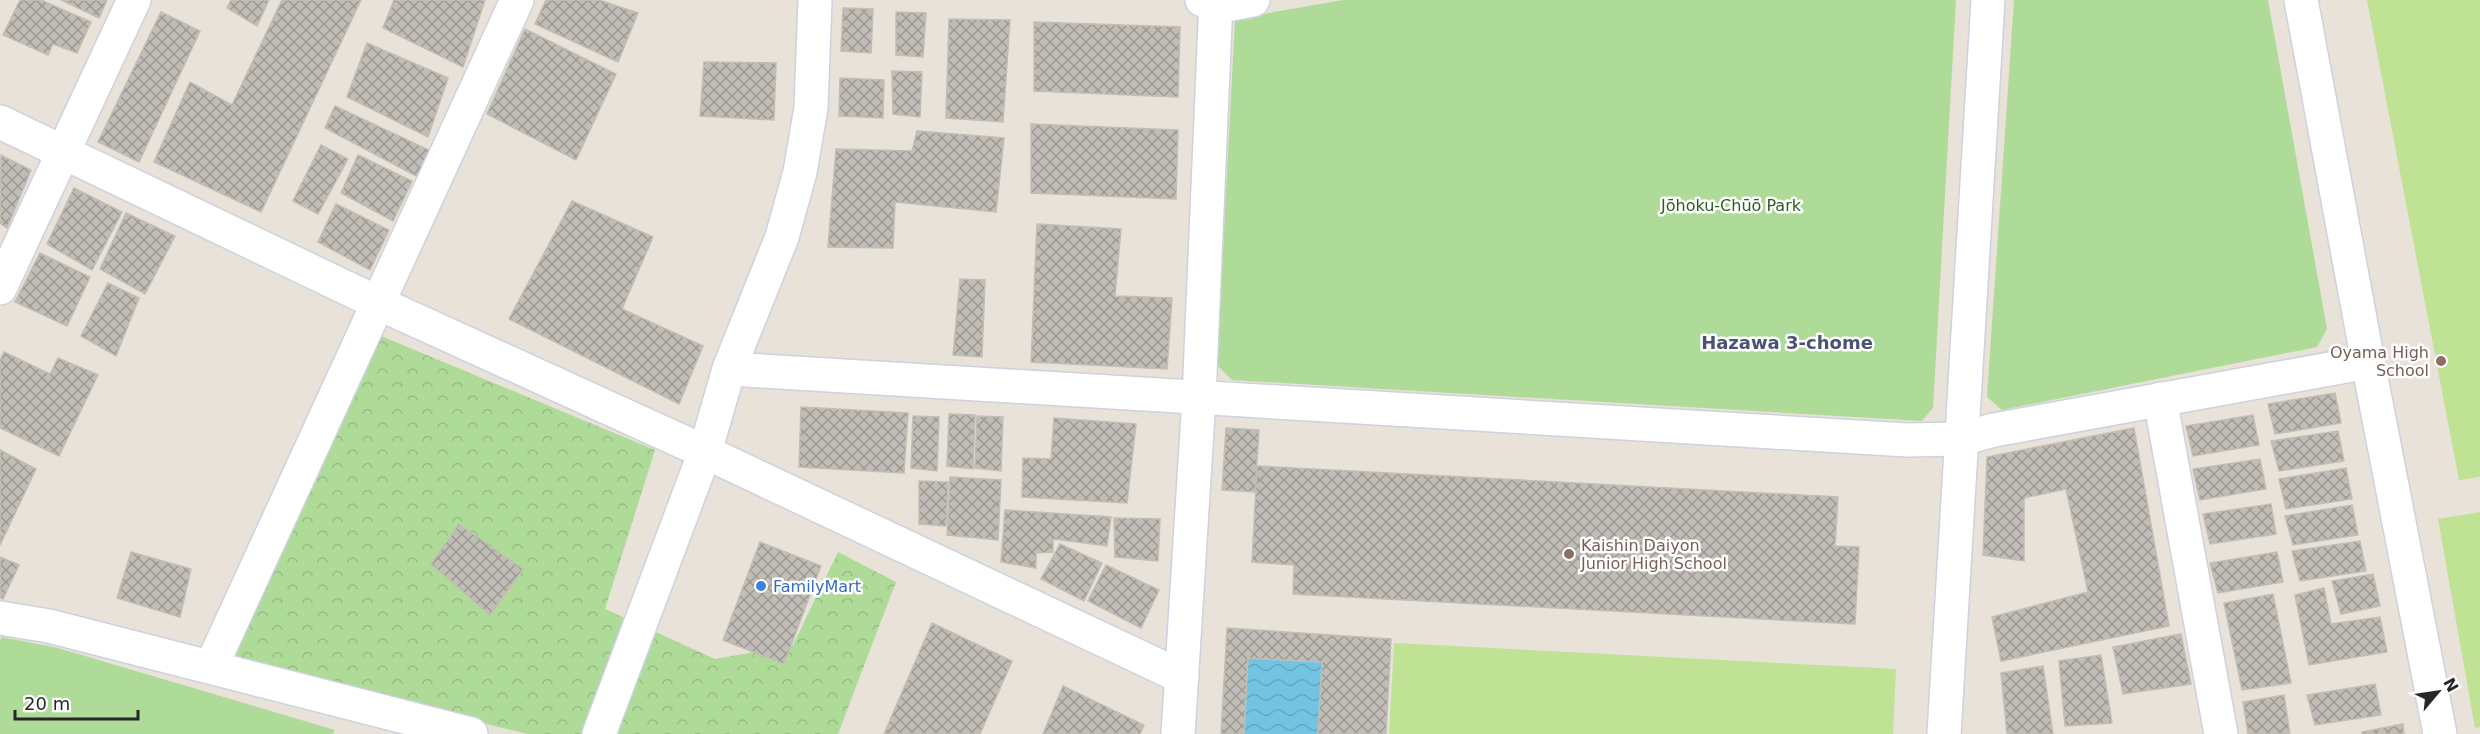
<svg xmlns="http://www.w3.org/2000/svg" width="2480" height="734" font-family="'DejaVu Sans',sans-serif">
  <style>
    .forest { fill: url(#forest-crowns) }
    .park { fill: #afdb99 }
    .pitch { fill: #c0e295 }
    .water { fill: url(#water-waves) }
    .building { fill: url(#building-cross-hatch); stroke: #c3beb3; stroke-width: 1.5 }
    .lines { fill: none; stroke-linecap: round; stroke-linejoin: round }
    .minor-casing { stroke: #ced1df; stroke-width: 36 }
    .minor { stroke: #fff; stroke-width: 33 }
    .education-dot { fill: #8d6e63; stroke: #fff; stroke-width: 2 }
    .shop-dot { fill: #3f7fe0; stroke: #fff; stroke-width: 2 }
    .labels { text-anchor: middle; dominant-baseline: central; stroke-width: 5; stroke-linejoin: round; paint-order: stroke }
    .park-label { font-size: 16px; fill: #2a5c1e; stroke: #fff }
    .education-label { font-size: 16px; fill: #785e54; stroke: #fff; text-anchor: end }
    .shop-label { font-size: 16px; fill: #366cbe; stroke: #fff; text-anchor: start }
    .neighbourhood-label { font-size: 18px; font-weight: bold; fill: #4b5273; stroke: #fff }
  </style>
  <defs>
    <pattern id="forest-crowns" width="20" height="18" patternUnits="userSpaceOnUse" patternTransform="scale(1.5)"><rect width="20" height="18" fill="#afdb99"/><path d="M2 6a3 3 0 1 1 6 0M12 15a3 3 0 1 1 6 0" fill="none" stroke="#97bc84"/></pattern>
    <pattern id="water-waves" width="16" height="10" patternUnits="userSpaceOnUse" patternTransform="scale(1.5)"><rect width="16" height="10" fill="#73c4e3"/><path d="M0 5q4-4 8 0t8 0" fill="none" stroke="#64a8c3"/></pattern>
    <pattern id="building-cross-hatch" width="8" height="8" patternUnits="userSpaceOnUse" patternTransform="scale(1.5)"><rect width="8" height="8" fill="#c0bcb6"/><path d="M0 0l8 8M0 8l8-8" fill="none" stroke="#9c9994"/></pattern>
  </defs>
  <rect width="100%" height="100%" fill="#e8e2d9"/>
  <polygon class="forest" points="381,336 655,450 605,609 715,659 793,645 838,552 896,582 838,734 528,734 229,662"/>
  <g class="park">
    <polygon points="1343,0 1956,0 1933,408 1922,421 1232,380 1217,365 1235,19"/>
    <polygon points="2014,0 2268,0 2327,329 2317,347 2002,410 1987,397"/>
    <polygon points="2,637 58,648 335,730 333,734 0,734 0,640"/>
  </g>
  <g class="pitch">
    <polygon points="2367,0 2480,0 2480,477 2459,480"/>
    <polygon points="2480,512 2480,727 2475,728 2438,519"/>
    <polygon points="1394,643 1896,669 1893,734 1389,734"/>
  </g>
  <polygon class="water" points="1248,658 1322,662 1318,734 1244,734"/>
  <g class="building">
    <polygon points="20,0 41,0 91,22 77,53 53,44 48,55 3,35"/>
    <polygon points="61,0 107,0 99,18"/>
    <polygon points="231,0 269,0 257,26 227,8"/>
    <polygon points="282,0 361,0 261,212 154,162 190,82 232,105"/>
    <polygon points="394,0 485,0 463,67 383,28"/>
    <polygon points="546,0 599,0 638,13 618,62 535,24"/>
    <polygon points="843,8 873,9 871,53 841,51"/>
    <polygon points="161,12 200,31 139,162 98,142"/>
    <polygon points="896,12 926,13 923,57 896,55"/>
    <polygon points="949,19 1010,20 1003,122 946,118"/>
    <polygon points="1034,22 1180,27 1178,97 1034,91"/>
    <polygon points="525,29 616,74 576,160 487,114"/>
    <polygon points="367,43 448,78 428,137 347,97"/>
    <polygon points="704,62 776,63 774,120 700,116"/>
    <polygon points="892,71 922,72 920,117 893,114"/>
    <polygon points="840,78 884,80 883,118 839,116"/>
    <polygon points="335,106 431,151 418,177 325,128"/>
    <polygon points="1031,124 1178,130 1176,199 1031,193"/>
    <polygon points="917,131 1004,138 996,212 895,202 893,248 828,247 836,149 912,151"/>
    <polygon points="321,145 348,159 318,214 293,201"/>
    <polygon points="1,155 31,170 7,228 0,223"/>
    <polygon points="358,155 412,181 393,221 341,193"/>
    <polygon points="74,188 122,212 92,270 47,244"/>
    <polygon points="572,201 653,237 622,309 703,346 679,404 509,319"/>
    <polygon points="336,204 389,230 370,270 318,242"/>
    <polygon points="126,213 175,236 145,294 100,269"/>
    <polygon points="1037,224 1121,229 1115,296 1172,298 1167,369 1031,362"/>
    <polygon points="40,253 90,277 67,326 15,302"/>
    <polygon points="960,279 985,280 982,357 953,355"/>
    <polygon points="108,283 139,298 116,356 81,336"/>
    <polygon points="4,352 50,374 58,358 98,375 59,456 0,428 0,360"/>
    <polygon points="2335,393 2341,423 2275,434 2268,404"/>
    <polygon points="801,407 908,413 904,473 799,467"/>
    <polygon points="949,414 975,415 973,469 947,466"/>
    <polygon points="2253,415 2259,445 2193,456 2186,426"/>
    <polygon points="913,416 939,417 937,471 911,468"/>
    <polygon points="977,416 1003,417 1001,471 975,468"/>
    <polygon points="1054,418 1136,424 1127,503 1022,497 1023,458 1051,459"/>
    <polygon points="1226,428 1259,430 1255,492 1222,490"/>
    <polygon points="2134,428 2169,626 2001,661 1992,617 2088,592 2066,489 2024,498 2024,561 1983,555 1987,457"/>
    <polygon points="2338,431 2344,461 2279,471 2271,441"/>
    <polygon points="0,450 36,469 0,545"/>
    <polygon points="2260,459 2266,489 2200,500 2193,469"/>
    <polygon points="1257,466 1838,497 1835,546 1859,547 1855,624 1293,594 1294,565 1252,562"/>
    <polygon points="2346,468 2352,499 2286,509 2279,479"/>
    <polygon points="950,477 1001,480 998,540 947,535"/>
    <polygon points="919,481 948,482 946,526 919,524"/>
    <polygon points="2271,504 2276,534 2210,544 2203,514"/>
    <polygon points="2352,505 2358,535 2293,545 2285,516"/>
    <polygon points="1005,510 1111,517 1107,546 1053,539 1053,552 1036,553 1036,568 1001,562"/>
    <polygon points="1114,518 1160,519 1158,561 1115,557"/>
    <polygon points="459,524 523,569 490,615 431,564"/>
    <polygon points="2360,541 2366,571 2300,581 2292,551"/>
    <polygon points="760,542 821,566 784,664 723,640"/>
    <polygon points="1060,544 1102,563 1084,601 1041,579"/>
    <polygon points="131,552 191,569 180,617 117,598"/>
    <polygon points="2277,552 2283,582 2218,593 2210,563"/>
    <polygon points="0,557 19,565 3,599 0,598"/>
    <polygon points="1106,565 1159,590 1141,628 1088,601"/>
    <polygon points="2373,574 2380,606 2341,614 2332,581"/>
    <polygon points="2324,588 2331,624 2380,617 2387,652 2309,665 2295,595"/>
    <polygon points="2273,594 2291,683 2242,690 2224,603"/>
    <polygon points="932,623 1012,661 980,734 884,734"/>
    <polygon points="1227,628 1391,639 1386,734 1318,734 1322,662 1248,658 1244,734 1221,734"/>
    <polygon points="2181,634 2191,684 2123,694 2113,647"/>
    <polygon points="2101,655 2112,723 2065,726 2059,661"/>
    <polygon points="2043,666 2053,734 2007,734 2001,673"/>
    <polygon points="2375,684 2381,715 2315,725 2307,695"/>
    <polygon points="1063,686 1144,725 1140,734 1043,734"/>
    <polygon points="2284,695 2290,734 2248,734 2243,702"/>
    <polygon points="2403,724 2404,734 2362,734 2362,732"/>
  </g>
  <g class="lines">
    <defs>
      <g id="minor">
        <polyline points="1202,0 1232,4 1253,0"/>
        <polyline points="0,122 378,303 705,452 1182,677"/>
        <polyline points="0,288 134,0"/>
        <polyline points="2368,362 2440,734"/>
        <polyline points="729,369 1907,440 1961,439 1994,430 2368,362 2301,0"/>
        <polyline points="2160,399 2221,734"/>
        <polyline points="0,618 49,626 471,734"/>
        <polyline points="211,667 517,0"/>
        <polyline points="599,734 705,452 729,369 782,237 800,172 811,108 815,0"/>
        <polyline points="1178,734 1199,398 1216,0"/>
        <polyline points="1944,734 1988,0"/>
      </g>
    </defs>
    <use href="#minor" class="minor-casing"/>
    <use href="#minor" class="minor"/>
  </g>
  <g class="education-dot">
    <circle cx="2441" cy="361" r="6"/>
    <circle cx="1569" cy="554" r="6"/>
  </g>
  <circle class="shop-dot" cx="761" cy="586" r="6"/>
  <g class="labels">
    <g class="park-label">
      <text x="1731" y="205">Jōhoku-Chūō Park</text>
    </g>
    <g class="education-label">
      <text x="2429" y="352">Oyama High<tspan x="2429" dy="18">School</tspan></text>
      <text x="1581" y="545" text-anchor="start">Kaishin Daiyon<tspan x="1581" dy="18">Junior High School</tspan></text>
    </g>
    <g class="shop-label">
      <text x="773" y="586">FamilyMart</text>
    </g>
    <g class="neighbourhood-label">
      <text x="1787" y="342">Hazawa 3-chome</text>
    </g>
  </g>
  <g transform="translate(2438 692) rotate(61)" stroke="#ffffff" stroke-width="4.5" paint-order="stroke">
  <path d="M0-4.5L10 22L0 15L-10 22Z" fill="#272727"/>
  <text y="-9" font-size="16" font-weight="bold" text-anchor="middle" fill="#272727">N</text>
  </g>
  <path d="M15 710v9h123v-9" fill="none" stroke="#272727" stroke-width="3"/>
  <text x="24" y="710" font-size="18" fill="#272727" stroke="#ffffff" stroke-width="4.5" paint-order="stroke">20 m</text>
</svg>
